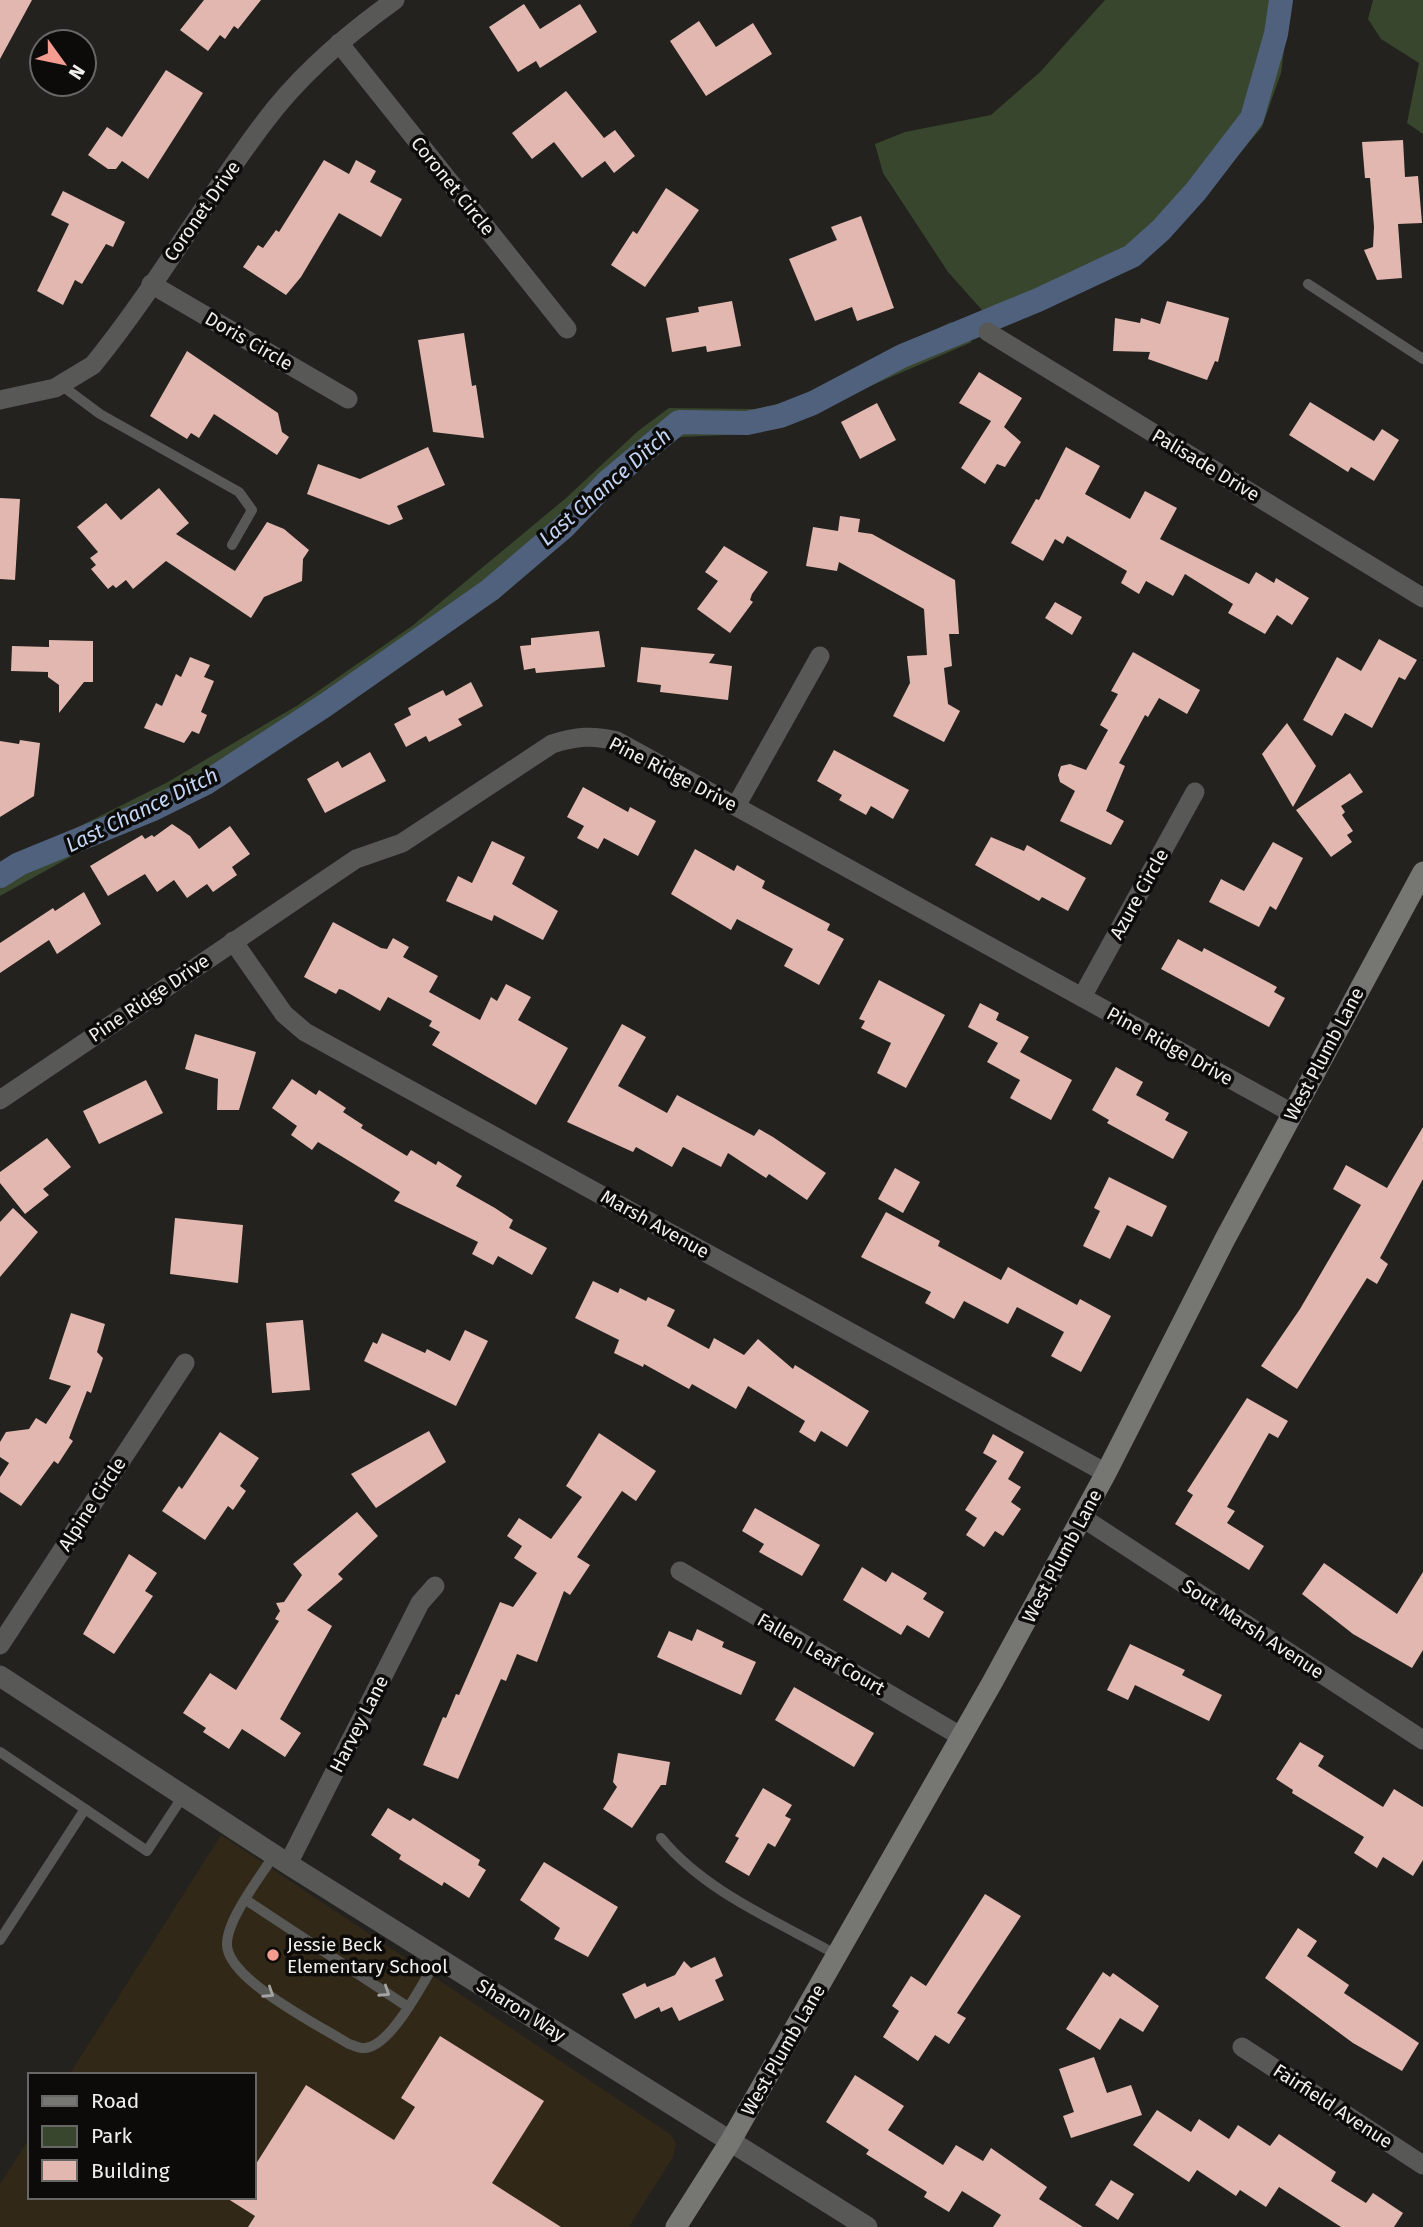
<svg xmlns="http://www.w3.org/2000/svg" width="1423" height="2227" font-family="'Fira Sans',sans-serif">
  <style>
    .education { fill: #312818 }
    .green { fill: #37462c }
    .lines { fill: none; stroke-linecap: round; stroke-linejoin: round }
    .canal { stroke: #50617e; stroke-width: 24 }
    .building { fill: #e2b7af }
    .service { stroke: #585856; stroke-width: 10 }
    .minor { stroke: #585856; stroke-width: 19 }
    .tertiary { stroke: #585856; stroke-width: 21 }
    .secondary { stroke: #767673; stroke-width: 21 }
    .oneway { stroke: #a4a4a2 }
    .poi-dot { fill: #f59c91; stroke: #0c0b0a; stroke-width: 2.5 }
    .labels { text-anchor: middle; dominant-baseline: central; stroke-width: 7; stroke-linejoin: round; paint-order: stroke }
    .street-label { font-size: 19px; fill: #f0f0ed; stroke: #0c0b0a }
    .poi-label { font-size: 19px; fill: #f0f0ed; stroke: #0c0b0a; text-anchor: start }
    .water-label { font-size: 21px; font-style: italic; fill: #c2d5f5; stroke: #0c0b0a }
  </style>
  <rect width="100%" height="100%" fill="#23221e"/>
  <polygon class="education" points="221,1835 670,2134 676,2143 673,2157 629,2227 0,2227 0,2184 30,2137 30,2197 254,2197 254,2075 69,2075"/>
  <g class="green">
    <polygon points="1105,0 1291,0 1281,73 1262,127 1185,219 1140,260 1000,322 981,309 948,272 883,173 875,144 905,132 991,115 1040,72"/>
    <polygon points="1373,0 1423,0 1423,134 1407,123 1419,63 1381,39 1368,19"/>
    <polygon points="951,322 972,342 778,426 749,434 681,437 658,448 585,519 500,589 378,676 215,777 0,896 0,866 166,783 298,705 412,626 566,498 638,431 669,408 755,409 790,401"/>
  </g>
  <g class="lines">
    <polyline class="canal" points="0,876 19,864 151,810 206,783 324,706 490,590 565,526 607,482 679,422 747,423 780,416 813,403 902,356 1038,300 1132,256 1161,230 1196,191 1252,118 1276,34 1281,0"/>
  </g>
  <g class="building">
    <polygon points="0,0 32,0 0,59"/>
    <polygon points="204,0 261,0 238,29 234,26 225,39 220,35 208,51 180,30"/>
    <polygon points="524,4 540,29 580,4 597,32 540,68 536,61 518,72 489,27"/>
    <polygon points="699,21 716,47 753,23 772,54 706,96 670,41"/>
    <polygon points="166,70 203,93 148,179 122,161 116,169 108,169 88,155 107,127 122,137"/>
    <polygon points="566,91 604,138 615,130 635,156 614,173 605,161 582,178 554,142 532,159 512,133"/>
    <polygon points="1403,140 1405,177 1418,176 1422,223 1398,224 1402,278 1377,280 1364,250 1373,247 1374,227 1370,178 1365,178 1362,142"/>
    <polygon points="324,160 349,174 356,160 376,171 370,182 402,199 381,237 339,213 301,277 286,295 243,267 258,245 263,248 276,230 279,232"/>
    <polygon points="666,188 699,210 645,287 611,265 633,231 637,234"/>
    <polygon points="63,191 125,222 113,247 106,244 82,284 75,280 63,305 37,291 69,224 51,215"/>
    <polygon points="861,216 894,308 857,321 852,307 815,321 789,259 837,240 831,227"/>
    <polygon points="732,301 741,346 707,352 706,346 672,352 666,318 699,312 698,307"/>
    <polygon points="1167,301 1229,318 1218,362 1215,361 1207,380 1148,359 1150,352 1113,351 1115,318 1140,323 1141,318 1160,324"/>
    <polygon points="464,333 472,386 476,385 484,438 433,432 418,340"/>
    <polygon points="187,351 278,413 282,432 289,437 277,455 214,414 199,438 191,433 187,439 150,416"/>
    <polygon points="979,372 1022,398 1004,427 1021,442 1005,467 997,464 985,484 961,468 991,421 959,403"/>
    <polygon points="1310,402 1374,441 1382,429 1399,440 1374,481 1351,467 1348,472 1289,435"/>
    <polygon points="877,403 896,440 860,459 841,422"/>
    <polygon points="428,447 445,485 397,506 403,519 389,525 307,494 318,464 360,479"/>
    <polygon points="1066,447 1100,466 1085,494 1130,519 1145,491 1177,508 1160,539 1249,584 1256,572 1274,583 1276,578 1309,598 1292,625 1277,615 1265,634 1228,613 1233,604 1185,574 1173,596 1146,581 1139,594 1121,583 1127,571 1067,536 1063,544 1055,539 1043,561 1011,543 1036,499 1039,500"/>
    <polygon points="159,488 189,523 176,534 235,571 267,522 284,529 309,550 303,559 302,581 264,597 251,618 166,561 133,589 126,580 116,588 113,585 108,589 91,569 96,565 90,558 98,552 77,527 106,503 121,520"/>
    <polygon points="0,498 20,499 15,580 0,579"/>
    <polygon points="840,516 860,519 858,532 872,534 955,580 959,634 949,634 952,666 944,668 948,704 960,711 944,742 893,716 910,683 907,656 927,655 924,609 839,562 837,571 806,566 813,527 838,531"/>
    <polygon points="724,546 768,572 752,594 750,600 753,602 730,633 697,609 718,581 705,572"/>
    <polygon points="1055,602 1082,617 1072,635 1045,618"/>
    <polygon points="599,631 605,667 536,673 535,668 524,670 520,646 531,645 531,638"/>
    <polygon points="1379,639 1417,660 1405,680 1399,677 1372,728 1345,713 1332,736 1303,720 1337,657 1361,671"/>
    <polygon points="49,640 93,641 93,682 84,682 59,713 59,685 48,677 48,672 11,671 12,646 49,647"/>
    <polygon points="641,647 715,654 709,663 732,666 728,700 660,692 661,685 637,682"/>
    <polygon points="1133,652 1200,690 1187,714 1159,698 1148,717 1145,715 1119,763 1125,766 1106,811 1124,821 1111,845 1060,821 1075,791 1060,782 1058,775 1061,766 1070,764 1086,770 1108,730 1100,725 1118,694 1111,691"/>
    <polygon points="190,657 210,665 204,677 214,681 201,712 207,715 199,734 192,731 184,743 144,728 156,703 162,706 176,674 181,677"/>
    <polygon points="471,682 483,706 458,719 462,725 429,742 426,736 406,747 394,724 411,715 408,708 443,690 446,696"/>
    <polygon points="1287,723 1316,766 1293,807 1262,754"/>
    <polygon points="20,740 40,743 34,796 0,817 0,741 19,744"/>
    <polygon points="834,750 909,790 893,819 871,806 866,815 839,800 842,795 817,781"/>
    <polygon points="370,752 386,781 325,813 307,779 338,761 342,768"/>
    <polygon points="1350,773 1363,792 1341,806 1345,812 1342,815 1353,831 1347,835 1352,842 1331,857 1296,810"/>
    <polygon points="583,787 628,812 630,807 656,821 638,856 604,838 598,849 577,838 584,826 567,817"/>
    <polygon points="172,824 190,836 199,849 230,826 250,854 232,867 237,875 213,892 207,884 187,898 174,880 157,892 145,874 108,896 90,866 142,835 145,839 152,835 154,837"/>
    <polygon points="991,837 1024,851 1027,845 1086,878 1068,911 1042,897 1039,901 975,865"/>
    <polygon points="492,841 525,857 512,884 558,911 543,940 494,915 492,921 446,901 458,876 472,883"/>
    <polygon points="1273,842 1303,858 1276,910 1270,906 1259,927 1209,902 1221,879 1244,891"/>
    <polygon points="695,849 734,871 737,865 765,881 762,888 830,924 827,930 844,939 819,985 784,966 793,949 737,919 731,930 671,894"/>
    <polygon points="84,892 101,924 57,954 49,940 0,973 0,943 53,908 55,911"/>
    <polygon points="333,922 381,948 387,949 393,938 409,947 403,957 438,976 429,992 480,1020 491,997 497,1001 506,984 531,997 518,1020 568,1048 536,1105 432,1045 440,1032 429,1026 432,1021 388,997 380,1011 343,990 339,989 336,994 304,977"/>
    <polygon points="1178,939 1202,952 1204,948 1277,987 1274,992 1285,998 1269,1027 1161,969"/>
    <polygon points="879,980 945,1015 906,1088 877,1073 891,1043 861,1028 865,1021 859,1019"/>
    <polygon points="980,1003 999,1013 996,1020 1029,1037 1020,1052 1072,1080 1051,1120 1010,1098 1020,1080 987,1062 998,1043 968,1027"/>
    <polygon points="622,1024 646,1037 618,1086 667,1113 677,1095 754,1136 759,1129 773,1137 826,1173 807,1200 769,1174 766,1178 728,1153 721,1167 683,1147 672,1167 636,1147 633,1152 567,1122"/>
    <polygon points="195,1034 256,1052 239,1110 217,1110 218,1079 185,1069"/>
    <polygon points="1116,1067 1143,1082 1136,1095 1169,1113 1165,1120 1188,1132 1173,1159 1107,1123 1109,1120 1092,1110"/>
    <polygon points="292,1079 316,1095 319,1090 346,1108 343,1112 363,1125 361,1128 407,1156 411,1150 436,1165 438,1161 462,1176 456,1186 495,1208 513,1220 509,1228 547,1248 532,1275 498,1256 493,1265 472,1254 478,1242 394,1201 400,1192 318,1142 312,1150 291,1135 297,1126 272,1108"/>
    <polygon points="146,1080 163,1113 99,1144 83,1111"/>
    <polygon points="1423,1127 1423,1179 1380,1258 1388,1264 1377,1284 1367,1278 1297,1389 1261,1366 1300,1309 1361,1205 1333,1189 1346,1165 1387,1188"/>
    <polygon points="47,1138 71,1167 43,1189 49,1195 25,1214 0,1183 0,1172"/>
    <polygon points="895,1168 920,1182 903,1213 878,1199"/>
    <polygon points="1109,1177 1167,1206 1152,1237 1127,1225 1110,1259 1083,1246 1100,1211 1094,1208"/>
    <polygon points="13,1208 38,1232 0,1277 0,1222"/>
    <polygon points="886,1212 940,1241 938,1246 1001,1280 1008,1267 1077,1305 1080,1299 1111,1316 1081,1372 1051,1356 1064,1332 1017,1307 1008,1324 964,1301 954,1319 925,1303 931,1292 861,1257"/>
    <polygon points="175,1218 243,1225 238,1283 170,1274"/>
    <polygon points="593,1281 618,1293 620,1288 646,1301 648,1297 675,1310 667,1326 709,1349 714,1338 744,1355 758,1339 793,1369 795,1365 869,1411 847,1447 821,1431 815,1442 799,1432 805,1421 748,1386 736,1409 692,1384 689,1389 644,1364 643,1367 614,1353 619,1340 575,1318"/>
    <polygon points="71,1313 105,1324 97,1352 103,1358 91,1393 87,1391 69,1438 73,1441 58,1464 54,1461 21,1506 0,1492 0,1477 9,1463 0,1457 0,1442 6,1432 29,1429 36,1418 46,1424 71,1386 49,1379"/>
    <polygon points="303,1320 310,1390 272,1393 266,1323"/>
    <polygon points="465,1330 488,1341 456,1406 364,1361 373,1342 377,1344 382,1333 425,1353 427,1349 450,1361"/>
    <polygon points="1247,1398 1288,1421 1278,1438 1269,1433 1227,1507 1235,1511 1227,1523 1264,1546 1249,1570 1175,1524 1193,1495 1187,1491"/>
    <polygon points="429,1431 446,1462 376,1508 351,1474"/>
    <polygon points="220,1432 259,1458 240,1486 246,1491 233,1510 228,1506 205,1540 162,1511 179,1486 182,1489"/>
    <polygon points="599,1433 656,1471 636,1501 622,1491 577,1557 590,1565 570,1595 564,1591 537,1662 517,1654 506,1681 501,1679 458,1779 423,1765 443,1717 446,1718 456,1694 459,1695 500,1602 513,1607 537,1573 514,1558 522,1546 507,1536 519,1518 551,1539 582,1497 566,1486"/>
    <polygon points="993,1434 1024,1452 1008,1479 1021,1487 1011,1502 1021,1509 1003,1536 995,1531 984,1547 966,1535 977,1518 965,1510 997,1461 983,1453"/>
    <polygon points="755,1508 820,1545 802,1576 759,1552 764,1544 742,1531"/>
    <polygon points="357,1512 378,1536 338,1574 343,1579 307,1610 332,1626 280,1719 301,1733 285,1757 242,1729 229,1749 203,1732 206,1728 183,1713 210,1673 236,1690 279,1621 275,1619 280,1611 276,1603 284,1602 302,1575 293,1564"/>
    <polygon points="129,1554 157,1573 145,1591 153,1596 114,1654 83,1634"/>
    <polygon points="1324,1563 1397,1614 1423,1572 1423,1650 1412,1668 1353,1634 1302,1594"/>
    <polygon points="862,1567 886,1582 892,1572 927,1593 923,1599 944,1612 929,1638 907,1625 901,1635 843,1600"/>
    <polygon points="697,1629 724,1642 722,1647 756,1662 741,1695 657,1657 669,1631 692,1641"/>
    <polygon points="1130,1644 1185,1670 1182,1675 1222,1695 1209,1721 1135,1685 1128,1700 1107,1690"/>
    <polygon points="794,1687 874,1733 854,1767 775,1720"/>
    <polygon points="1300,1742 1324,1756 1318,1766 1383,1807 1394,1789 1423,1807 1423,1860 1413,1876 1383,1857 1377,1868 1354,1853 1364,1837 1292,1793 1293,1790 1276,1779"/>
    <polygon points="618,1753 670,1762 666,1785 661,1785 632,1828 603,1809 617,1787 613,1782"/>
    <polygon points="763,1788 792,1805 785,1816 791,1819 775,1847 768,1843 749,1876 725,1862 739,1838 735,1836"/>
    <polygon points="388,1808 410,1821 413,1818 480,1860 478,1865 486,1870 469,1898 444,1882 442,1886 399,1859 401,1855 371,1835"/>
    <polygon points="544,1862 618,1907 588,1957 554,1939 560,1928 520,1900"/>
    <polygon points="985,1894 1021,1916 957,2013 966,2018 949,2044 935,2035 918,2061 883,2037 899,2011 892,2006 911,1976 926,1986"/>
    <polygon points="1298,1928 1317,1941 1307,1956 1349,1985 1344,1993 1419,2043 1402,2071 1353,2043 1265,1978"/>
    <polygon points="715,1957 723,1976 715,1980 724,2000 679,2021 672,2007 661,2012 659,2007 635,2019 622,1994 645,1983 647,1987 675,1975 684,1961 691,1968"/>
    <polygon points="1103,1972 1110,1977 1113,1973 1159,2006 1143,2032 1120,2018 1100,2050 1066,2029"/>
    <polygon points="440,2036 544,2101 492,2183 561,2227 248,2227 255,2216 225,2197 254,2197 254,2167 306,2085 394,2140 415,2107 401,2098"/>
    <polygon points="1094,2057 1107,2093 1131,2085 1142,2115 1071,2138 1063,2116 1074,2112 1059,2069"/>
    <polygon points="855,2075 904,2106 888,2130 943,2165 956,2145 983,2161 991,2148 1047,2187 1039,2199 1083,2227 993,2227 1001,2215 962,2191 949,2212 924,2197 927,2192 866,2154 869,2150 826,2122"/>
    <polygon points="1157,2110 1191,2132 1199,2119 1229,2139 1238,2125 1270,2146 1279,2134 1336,2172 1331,2181 1366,2203 1373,2193 1403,2213 1394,2227 1341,2227 1279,2187 1266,2207 1240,2190 1236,2196 1197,2170 1189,2182 1133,2145"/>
    <polygon points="1111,2180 1134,2194 1118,2220 1095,2205"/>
  </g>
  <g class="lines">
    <g class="service">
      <polyline points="1308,284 1423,359"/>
      <polyline points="61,385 100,414 239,492 252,510 232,545"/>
      <polyline points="0,1752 85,1809 0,1940"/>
      <polyline points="85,1809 147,1851 183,1796"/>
      <path d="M661 1838C705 1892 777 1921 837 1955"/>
      <path d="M274 1855C261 1876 226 1920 227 1945 228 1980 320 2026 349 2044 353 2045 360 2049 365 2048 392 2046 424 1980 438 1958"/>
      <polyline points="246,1900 408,2007"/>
    </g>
    <g class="minor">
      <polyline points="339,43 567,329"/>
      <polyline points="151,284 348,399"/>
      <polyline points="988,332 1423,598"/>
      <path d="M0 400 55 388 93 365C155 289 204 202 263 124 299 75 346 35 395 0"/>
      <polyline points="736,806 820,656"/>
      <polyline points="233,941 284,1014 305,1032 1106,1473"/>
      <polyline points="1082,997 1195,792"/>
      <path d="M0 1100 356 859 402 843 552 744C576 736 593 735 617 741L1292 1113"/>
      <polyline points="1083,1518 1423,1740"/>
      <polyline points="680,1571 962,1737"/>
      <polyline points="0,1645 185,1363"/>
      <polyline points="288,1864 420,1603 435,1586"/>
      <polyline points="1242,2047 1423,2165"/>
    </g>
    <polyline class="tertiary" points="0,1676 288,1864 867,2227"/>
    <polyline class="secondary" points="676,2227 730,2142 993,1681 1106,1473 1225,1239 1423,872"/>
  </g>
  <defs><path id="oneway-chevron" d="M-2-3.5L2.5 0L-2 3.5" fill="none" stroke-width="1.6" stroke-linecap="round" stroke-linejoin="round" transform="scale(1.75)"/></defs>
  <g class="oneway">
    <use href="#oneway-chevron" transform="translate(385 1992) rotate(33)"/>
    <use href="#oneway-chevron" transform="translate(269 1993) rotate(33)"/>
  </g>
  <circle class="poi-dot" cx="273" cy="1955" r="7"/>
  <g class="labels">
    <g class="street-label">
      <text transform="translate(453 186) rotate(51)">Coronet Circle</text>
      <text transform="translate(202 211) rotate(-55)">Coronet Drive</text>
      <text transform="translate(249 341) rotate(30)">Doris Circle</text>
      <text transform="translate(1206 465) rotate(31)">Palisade Drive</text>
      <text transform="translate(673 774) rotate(27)">Pine Ridge Drive</text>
      <text transform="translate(1139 894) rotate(-61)">Azure Circle</text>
      <text transform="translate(149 998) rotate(-34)">Pine Ridge Drive</text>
      <text transform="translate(1170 1046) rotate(29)">Pine Ridge Drive</text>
      <text transform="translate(1324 1054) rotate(-62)">West Plumb Lane</text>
      <text transform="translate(655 1224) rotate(29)">Marsh Avenue</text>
      <text transform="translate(92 1504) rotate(-57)">Alpine Circle</text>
      <text transform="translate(1062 1556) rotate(-62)">West Plumb Lane</text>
      <text transform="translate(1253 1629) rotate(33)">Sout Marsh Avenue</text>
      <text transform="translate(821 1654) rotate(30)">Fallen Leaf Court</text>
      <text transform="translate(359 1724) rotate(-63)">Harvey Lane</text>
      <text transform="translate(521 2010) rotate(32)">Sharon Way</text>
      <text transform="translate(783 2050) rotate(-60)">West Plumb Lane</text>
      <text transform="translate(1333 2106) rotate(33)">Fairfield Avenue</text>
    </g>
    <g class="poi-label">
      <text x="287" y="1944">Jessie Beck<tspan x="287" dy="22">Elementary School</tspan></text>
    </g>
    <g class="water-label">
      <text transform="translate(605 487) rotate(-41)">Last Chance Ditch</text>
      <text transform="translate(142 810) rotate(-26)">Last Chance Ditch</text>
    </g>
  </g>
  <rect x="28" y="2073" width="228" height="126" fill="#0c0b0a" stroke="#676765" stroke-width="2"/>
  <rect x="42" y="2096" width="35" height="10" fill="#767673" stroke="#676765" stroke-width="2"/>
  <text x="91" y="2108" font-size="21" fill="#f0f0ed">Road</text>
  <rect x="42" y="2126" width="35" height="21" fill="#37462c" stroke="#676765" stroke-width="2"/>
  <text x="91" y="2143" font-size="21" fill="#f0f0ed">Park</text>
  <rect x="42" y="2160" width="35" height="21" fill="#e2b7af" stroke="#676765" stroke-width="2"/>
  <text x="91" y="2178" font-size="21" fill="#f0f0ed">Building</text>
  <g transform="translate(63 63) rotate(123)"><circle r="33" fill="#0c0b0a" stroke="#676765" stroke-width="2"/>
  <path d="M0-5L12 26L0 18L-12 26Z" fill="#f59c91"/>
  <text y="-10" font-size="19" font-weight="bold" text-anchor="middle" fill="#f0f0ed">N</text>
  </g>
</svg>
